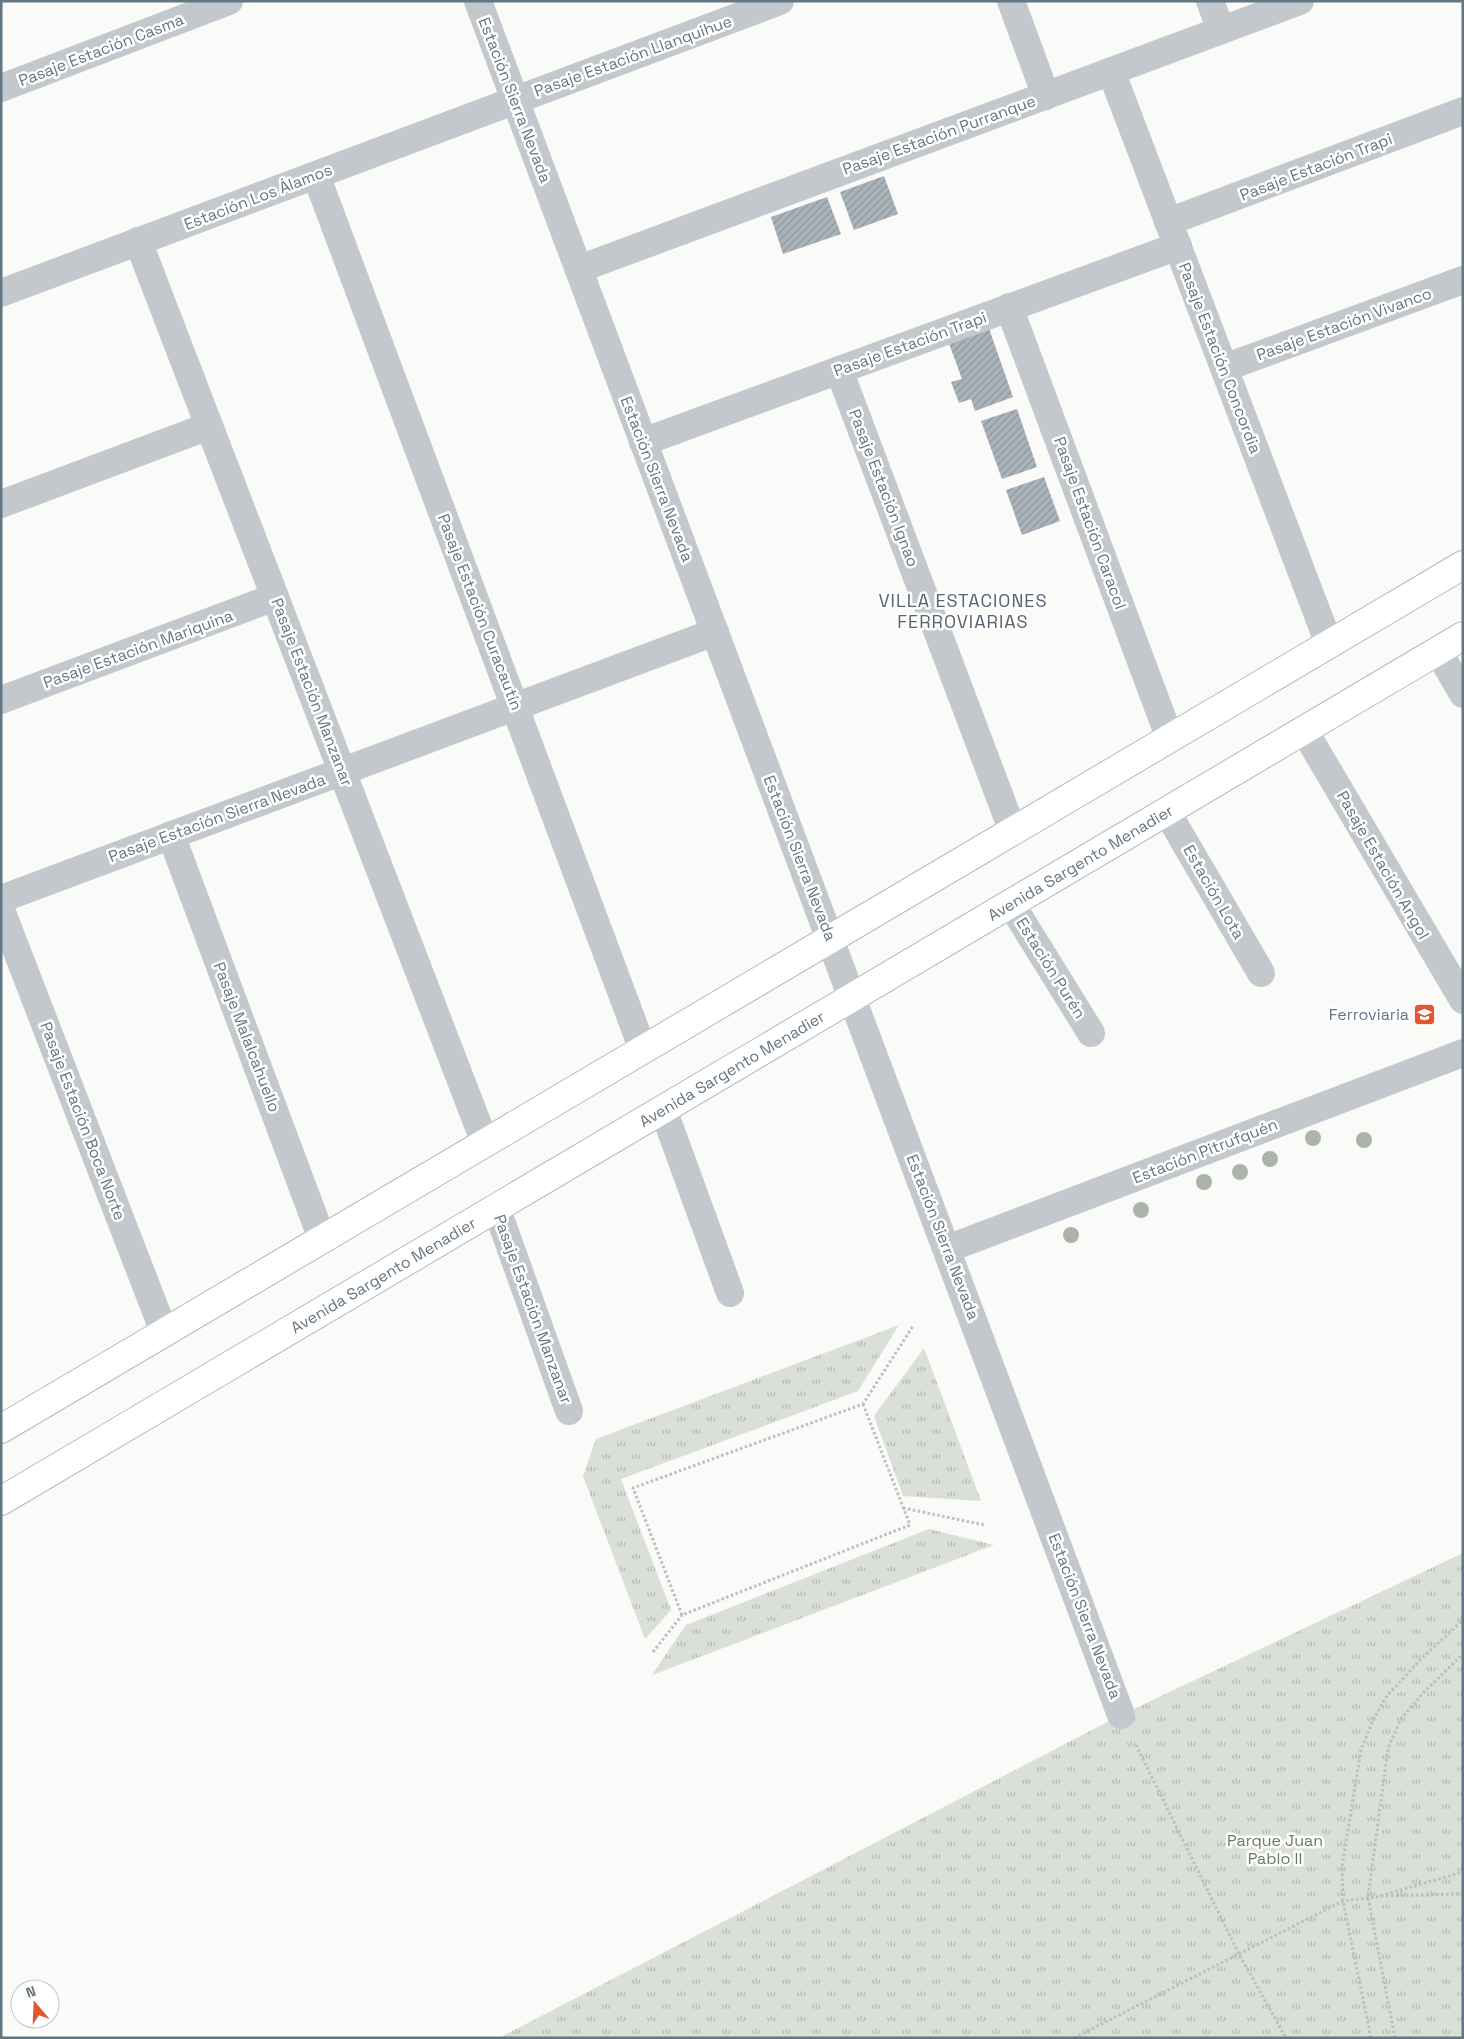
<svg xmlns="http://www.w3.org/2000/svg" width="1464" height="2039" font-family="'Space Grotesk',sans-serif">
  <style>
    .grass { fill: url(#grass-tufts) }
    .building { fill: url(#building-hatch) }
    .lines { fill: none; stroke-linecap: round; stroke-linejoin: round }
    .secondary-casing { stroke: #b3babf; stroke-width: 30 }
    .path { stroke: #bbbfc2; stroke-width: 3; stroke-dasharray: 2.5 2.5; stroke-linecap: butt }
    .street { stroke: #c3c8cc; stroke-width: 28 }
    .secondary { stroke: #fff; stroke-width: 28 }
    .tree { fill: #aab4a7 }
    .labels { text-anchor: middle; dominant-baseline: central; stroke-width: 5; stroke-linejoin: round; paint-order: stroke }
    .street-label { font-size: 16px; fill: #657683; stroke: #fff }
    .poi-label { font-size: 16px; fill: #657683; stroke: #fff; text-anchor: end }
    .park-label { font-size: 16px; fill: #687a64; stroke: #fff }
    .neighbourhood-label { font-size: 18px; letter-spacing: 1px; fill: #57646e; stroke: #fff }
  </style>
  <defs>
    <pattern id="grass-tufts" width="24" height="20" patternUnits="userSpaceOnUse" patternTransform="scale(1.25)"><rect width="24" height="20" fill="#dadfd7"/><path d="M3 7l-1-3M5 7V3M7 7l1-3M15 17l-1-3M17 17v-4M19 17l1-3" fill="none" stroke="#b4b9b4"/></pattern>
    <pattern id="building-hatch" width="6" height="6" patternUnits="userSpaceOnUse" patternTransform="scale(1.25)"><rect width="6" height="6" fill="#aab3b9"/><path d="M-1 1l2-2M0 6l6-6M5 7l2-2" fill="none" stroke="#8e969c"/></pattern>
  </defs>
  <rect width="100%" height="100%" fill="#fafaf8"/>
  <g class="grass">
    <polygon points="899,1325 858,1391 621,1479 671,1610 645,1639 583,1476 596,1439"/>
    <polygon points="924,1348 981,1501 903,1496 874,1416"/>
    <polygon points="929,1529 994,1545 652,1675 686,1625"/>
    <polygon points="1463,1553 1463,2038 499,2038 1121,1715"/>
  </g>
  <g class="building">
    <polygon points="884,176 898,214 854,230 840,192"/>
    <polygon points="827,197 841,234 783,254 771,217"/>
    <polygon points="987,323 1013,397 975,411 971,399 959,403 951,382 962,379 947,338"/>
    <polygon points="1017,409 1037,467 1002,479 981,421"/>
    <polygon points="1044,477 1060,521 1022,535 1006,490"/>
  </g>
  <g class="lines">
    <defs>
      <g id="secondary">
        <polyline points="1,1429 1463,565"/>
        <path id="s1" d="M1 1501 1463 636"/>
      </g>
    </defs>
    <use href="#secondary" class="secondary-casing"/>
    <g class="path">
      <polyline points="863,1404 910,1525 682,1615 633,1488 863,1404 913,1326"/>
      <polyline points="903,1508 985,1525"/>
      <polyline points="653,1652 682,1615"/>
      <polyline points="1136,1745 1239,1954 1286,2038"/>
      <polyline points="1381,1896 1463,1894"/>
      <polyline points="1074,2038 1343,1901 1376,1897 1463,1872"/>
      <polyline points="1371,2038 1343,1901 1342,1867 1361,1750 1373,1720 1387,1696 1421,1659 1463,1620"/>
      <polyline points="1395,2038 1368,1897 1388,1748 1401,1719 1423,1693 1463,1654"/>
    </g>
    <g class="street">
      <polyline points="478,1 1121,1715"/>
      <polyline points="1011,1 1046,96"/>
      <polyline points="1210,1 1221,30"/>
      <polyline points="1111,71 1329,644"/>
      <polyline points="1,88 229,1"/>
      <polyline points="316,175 643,1050"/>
      <polyline points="1168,222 1463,111"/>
      <polyline points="138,241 485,1143"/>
      <polyline points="579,269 1300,1"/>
      <polyline points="1,293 780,1"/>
      <polyline points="1009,307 1170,739"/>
      <polyline points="1224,368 1463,280"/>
      <polyline points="839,370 1013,832"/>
      <polyline points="643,442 1178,246"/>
      <polyline points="1,504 209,426"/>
      <polyline points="1438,651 1463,694"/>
      <polyline points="1,700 275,597"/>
      <polyline points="1304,730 1463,1000"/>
      <polyline points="1167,812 1261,973"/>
      <polyline points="171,835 322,1239"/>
      <polyline points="1,899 715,632"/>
      <polyline points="1011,904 1091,1033"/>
      <polyline points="1,910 164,1332"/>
      <polyline points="663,1109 730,1293"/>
      <polyline points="496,1207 569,1411"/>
      <polyline points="947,1249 1463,1053"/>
    </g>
    <use href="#secondary" class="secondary"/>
  </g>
  <g class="tree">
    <circle cx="1313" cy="1138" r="8"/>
    <circle cx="1364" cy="1140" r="8"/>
    <circle cx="1270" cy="1159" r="8"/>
    <circle cx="1240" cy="1172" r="8"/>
    <circle cx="1204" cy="1182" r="8"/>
    <circle cx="1141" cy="1210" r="8"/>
    <circle cx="1071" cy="1235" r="8"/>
  </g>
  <defs>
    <symbol id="school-square" viewBox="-11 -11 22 22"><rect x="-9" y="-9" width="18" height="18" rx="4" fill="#e4572e" stroke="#fff"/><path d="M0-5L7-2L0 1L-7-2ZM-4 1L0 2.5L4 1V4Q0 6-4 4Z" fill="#fff"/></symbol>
  </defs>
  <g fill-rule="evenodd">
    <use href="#school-square" x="1412" y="1002" width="25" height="25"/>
  </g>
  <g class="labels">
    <g class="street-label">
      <text transform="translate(101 50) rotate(-21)">Pasaje Estación Casma</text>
      <text transform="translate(633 56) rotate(-20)">Pasaje Estación Llanquihue</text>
      <text transform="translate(515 100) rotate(69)">Estación Sierra Nevada</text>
      <text transform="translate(939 135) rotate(-20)">Pasaje Estación Purranque</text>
      <text transform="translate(1316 167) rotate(-21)">Pasaje Estación Trapi</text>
      <text transform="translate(258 197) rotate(-21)">Estación Los Álamos</text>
      <text transform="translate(1344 324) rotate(-20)">Pasaje Estación Vivanco</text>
      <text transform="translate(910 344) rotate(-20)">Pasaje Estación Trapi</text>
      <text transform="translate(1220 358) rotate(69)">Pasaje Estación Concordia</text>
      <text transform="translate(657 479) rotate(69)">Estación Sierra Nevada</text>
      <text transform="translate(884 488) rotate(69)">Pasaje Estación Ignao</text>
      <text transform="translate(1090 523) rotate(70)">Pasaje Estación Caracol</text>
      <text transform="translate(480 612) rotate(69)">Pasaje Estación Curacautín</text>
      <text transform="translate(138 649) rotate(-20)">Pasaje Estación Mariquina</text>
      <text transform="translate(312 692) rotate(69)">Pasaje Estación Manzanar</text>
      <text transform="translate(217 818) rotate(-20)">Pasaje Estación Sierra Nevada</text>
      <text transform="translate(800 858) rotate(69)">Estación Sierra Nevada</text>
      <text stroke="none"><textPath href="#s1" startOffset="1254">Avenida Sargento Menadier</textPath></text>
      <text transform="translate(1383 865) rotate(60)">Pasaje Estación Angol</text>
      <text transform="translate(1214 892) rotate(60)">Estación Lota</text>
      <text transform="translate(1051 968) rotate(58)">Estación Purén</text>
      <text transform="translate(247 1037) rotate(69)">Pasaje Malalcahuello</text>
      <text stroke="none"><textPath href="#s1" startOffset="849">Avenida Sargento Menadier</textPath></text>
      <text transform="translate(83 1121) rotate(69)">Pasaje Estación Boca Norte</text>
      <text transform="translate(1205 1151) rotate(-21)">Estación Pitrufquén</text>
      <text transform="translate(943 1237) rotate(69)">Estación Sierra Nevada</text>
      <text stroke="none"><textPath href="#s1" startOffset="444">Avenida Sargento Menadier</textPath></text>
      <text transform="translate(533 1309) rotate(70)">Pasaje Estación Manzanar</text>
      <text transform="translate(1085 1616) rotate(69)">Estación Sierra Nevada</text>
    </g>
    <g class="poi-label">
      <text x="1409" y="1014">Ferroviaria</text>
    </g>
    <g class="park-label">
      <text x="1275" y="1840">Parque Juan<tspan x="1275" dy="18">Pablo II</tspan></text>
    </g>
    <g class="neighbourhood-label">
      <text x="963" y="600">VILLA ESTACIONES<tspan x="963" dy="21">FERROVIARIAS</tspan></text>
    </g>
  </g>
  <rect width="1464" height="2039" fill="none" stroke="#657683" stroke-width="5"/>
  <g transform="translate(35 2004) rotate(341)"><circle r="24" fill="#ffffff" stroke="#c1c8cd"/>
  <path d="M0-4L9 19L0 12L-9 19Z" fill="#e4572e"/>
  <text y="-8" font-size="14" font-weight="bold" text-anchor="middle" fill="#657683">N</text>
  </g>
</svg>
